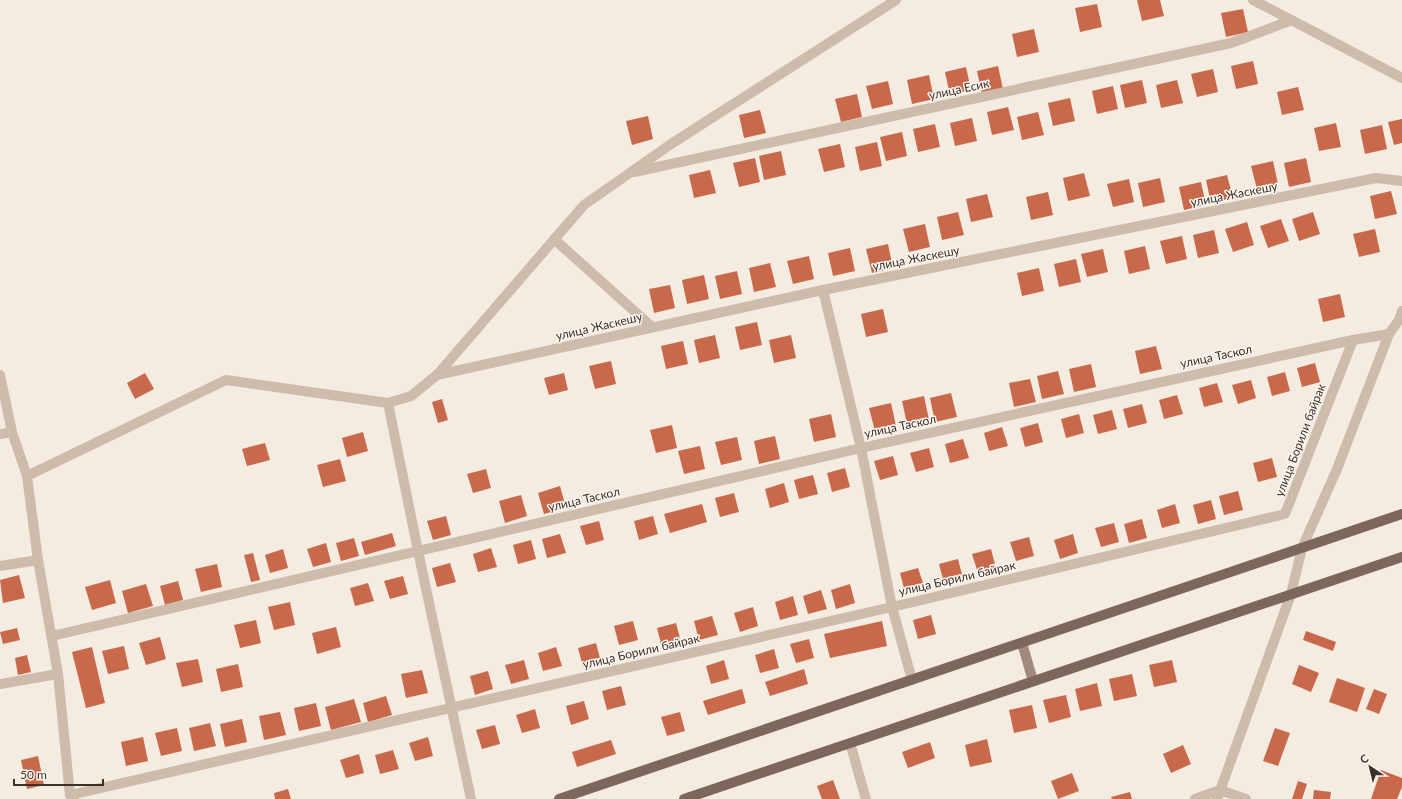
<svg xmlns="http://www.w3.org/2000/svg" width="1402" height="799" font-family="Lato,sans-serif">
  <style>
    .building { fill: #c8694b }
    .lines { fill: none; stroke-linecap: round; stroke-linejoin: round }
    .minor { stroke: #cdbbac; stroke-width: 10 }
    .tertiary { stroke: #cdbbac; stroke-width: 10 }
    .secondary { stroke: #a18a7d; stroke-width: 10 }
    .primary { stroke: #7d675c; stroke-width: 10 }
    .labels { text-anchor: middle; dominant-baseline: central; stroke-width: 3; stroke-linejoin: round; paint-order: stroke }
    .street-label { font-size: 12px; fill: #3b302b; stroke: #fbf5ee }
  </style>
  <rect width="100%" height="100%" fill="#f4ebe1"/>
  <g class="building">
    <polygon points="1137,0 1160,0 1164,16 1142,21"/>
    <polygon points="1097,4 1102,27 1080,32 1075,8"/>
    <polygon points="1243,9 1248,32 1226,37 1221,13"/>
    <polygon points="1034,29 1039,52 1017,57 1012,34"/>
    <polygon points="1253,61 1258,84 1236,89 1231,66"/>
    <polygon points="998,66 1003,89 982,94 977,71"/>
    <polygon points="966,67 971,90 950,95 945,72"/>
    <polygon points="1213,69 1218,92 1197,97 1191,74"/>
    <polygon points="929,75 934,99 912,104 907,80"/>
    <polygon points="1142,80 1147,103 1125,108 1120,85"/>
    <polygon points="1177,80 1183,103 1161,108 1156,85"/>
    <polygon points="888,81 893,104 872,109 866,86"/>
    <polygon points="1113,86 1118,109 1097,114 1092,91"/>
    <polygon points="1298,87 1304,110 1282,115 1277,92"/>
    <polygon points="857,94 862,117 841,122 835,99"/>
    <polygon points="1070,98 1075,121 1053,126 1048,103"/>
    <polygon points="1008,107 1014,130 992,135 987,112"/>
    <polygon points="760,110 766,133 744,138 739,115"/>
    <polygon points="1038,112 1044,135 1022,140 1017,117"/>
    <polygon points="648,116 653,139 632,145 626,121"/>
    <polygon points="972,118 977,141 955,146 950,123"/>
    <polygon points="1402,119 1402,143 1394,145 1388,122"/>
    <polygon points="1336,123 1341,147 1319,151 1314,128"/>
    <polygon points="935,124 940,147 918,152 913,129"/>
    <polygon points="1382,125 1387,149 1365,154 1360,130"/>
    <polygon points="902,132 907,156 886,161 880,137"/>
    <polygon points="877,142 882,166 860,171 855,147"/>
    <polygon points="840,144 845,167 824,172 818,149"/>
    <polygon points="781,151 786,175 764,180 759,156"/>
    <polygon points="755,158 760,182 739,187 733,163"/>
    <polygon points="1306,158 1311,182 1289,187 1284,163"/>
    <polygon points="1273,161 1278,184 1257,189 1251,166"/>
    <polygon points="710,170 716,193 694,198 689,175"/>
    <polygon points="1084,173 1090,196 1068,201 1063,178"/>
    <polygon points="1227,175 1233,198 1211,203 1206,180"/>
    <polygon points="1160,178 1165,202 1143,207 1138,183"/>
    <polygon points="1129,179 1134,202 1113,207 1107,184"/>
    <polygon points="1201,182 1206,205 1184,210 1179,187"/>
    <polygon points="1391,191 1397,214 1375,219 1370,196"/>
    <polygon points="1048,192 1053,215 1031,220 1026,197"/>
    <polygon points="987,194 993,217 971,222 966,199"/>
    <polygon points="958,212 964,235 942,240 937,217"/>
    <polygon points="1313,212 1320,234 1299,241 1292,219"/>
    <polygon points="1281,219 1289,241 1268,248 1260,226"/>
    <polygon points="1247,222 1254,245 1233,252 1225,229"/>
    <polygon points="925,224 930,247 909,252 903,229"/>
    <polygon points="1375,229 1380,252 1359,257 1353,234"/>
    <polygon points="1214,230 1219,253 1198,258 1193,235"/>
    <polygon points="1182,236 1187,259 1166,264 1160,241"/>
    <polygon points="888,244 893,268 872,273 866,249"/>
    <polygon points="1145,246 1150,269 1129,274 1124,251"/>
    <polygon points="850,248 855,271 833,276 828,253"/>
    <polygon points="1103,249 1108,272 1087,277 1081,254"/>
    <polygon points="809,256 814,279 793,284 787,261"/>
    <polygon points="1076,259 1081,282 1059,287 1054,264"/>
    <polygon points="770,263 776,287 754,292 749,268"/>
    <polygon points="1039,268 1044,291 1022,296 1017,273"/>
    <polygon points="737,271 742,294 720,299 715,276"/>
    <polygon points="704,275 709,299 687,304 682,280"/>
    <polygon points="670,285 675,308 654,313 649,289"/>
    <polygon points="1340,294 1345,317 1323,322 1318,299"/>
    <polygon points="883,309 888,332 866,337 861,314"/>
    <polygon points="757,322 762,345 740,350 735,327"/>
    <polygon points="715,335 720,358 699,363 694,340"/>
    <polygon points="791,335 796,358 774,363 769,340"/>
    <polygon points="683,341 688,364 666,369 661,346"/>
    <polygon points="1156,346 1162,369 1140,374 1135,351"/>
    <polygon points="611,361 616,384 595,389 589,366"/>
    <polygon points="1315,363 1320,382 1302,387 1297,368"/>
    <polygon points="1091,364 1096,387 1074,392 1069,369"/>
    <polygon points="1058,371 1064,394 1042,399 1037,376"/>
    <polygon points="1285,372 1290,391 1272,396 1267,377"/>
    <polygon points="145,373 154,389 135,399 127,383"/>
    <polygon points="564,373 568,390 549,395 544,378"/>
    <polygon points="1030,379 1036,402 1014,407 1009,383"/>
    <polygon points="1251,380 1256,398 1238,404 1232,385"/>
    <polygon points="1217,383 1223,402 1204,407 1199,388"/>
    <polygon points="951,393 957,417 935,422 930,398"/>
    <polygon points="1177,395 1183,414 1164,419 1159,400"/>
    <polygon points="924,396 929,420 907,424 902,401"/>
    <polygon points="442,399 448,420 438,423 432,402"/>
    <polygon points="891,403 896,426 875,431 869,408"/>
    <polygon points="1142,404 1147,423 1128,428 1123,409"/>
    <polygon points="1112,410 1117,429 1098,434 1093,415"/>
    <polygon points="831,414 836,437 814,442 809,419"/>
    <polygon points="1079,414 1084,433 1066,438 1061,419"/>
    <polygon points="1038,423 1043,442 1025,447 1020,428"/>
    <polygon points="672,425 677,448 656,453 650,430"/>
    <polygon points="1002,427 1008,446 989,451 984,433"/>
    <polygon points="363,432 368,451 347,457 342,438"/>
    <polygon points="775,436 780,459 759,464 754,441"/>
    <polygon points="737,437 742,460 721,465 715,442"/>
    <polygon points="963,439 969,458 950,463 945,444"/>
    <polygon points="265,443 270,460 247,466 242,449"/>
    <polygon points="700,446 705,469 684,474 678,451"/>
    <polygon points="929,448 934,467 916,472 910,453"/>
    <polygon points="893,456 898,475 880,480 874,461"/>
    <polygon points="1272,458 1277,477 1258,482 1253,463"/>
    <polygon points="340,459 346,481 323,487 317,465"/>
    <polygon points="845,468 850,487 832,492 827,473"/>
    <polygon points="486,469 491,488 473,493 467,474"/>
    <polygon points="813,475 818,494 799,499 794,480"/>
    <polygon points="784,483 789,502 770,508 765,489"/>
    <polygon points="560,486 566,508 544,514 538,493"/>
    <polygon points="1238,491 1243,510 1224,515 1219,496"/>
    <polygon points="734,493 739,512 720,517 715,498"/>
    <polygon points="521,495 527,516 505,523 499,501"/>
    <polygon points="1211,500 1216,519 1198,524 1193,505"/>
    <polygon points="702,504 707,522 670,533 664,514"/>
    <polygon points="1175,504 1180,523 1162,528 1157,510"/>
    <polygon points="446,516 451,535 433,540 427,521"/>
    <polygon points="653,516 658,534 639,540 634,521"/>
    <polygon points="1142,519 1147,538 1129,543 1124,524"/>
    <polygon points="599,521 604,540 586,545 580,526"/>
    <polygon points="1114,523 1119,542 1101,547 1095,528"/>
    <polygon points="392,533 396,546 365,555 361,542"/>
    <polygon points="560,534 566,553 547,558 542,539"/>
    <polygon points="1073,534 1078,553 1060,559 1054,540"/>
    <polygon points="1029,537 1034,556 1016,561 1010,542"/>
    <polygon points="354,538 359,556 341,561 336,543"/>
    <polygon points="531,540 536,559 518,564 513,545"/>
    <polygon points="326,543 331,562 313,567 307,549"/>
    <polygon points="491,548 497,567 478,572 473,554"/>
    <polygon points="283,549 288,568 270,573 265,555"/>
    <polygon points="991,549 996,568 978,573 972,554"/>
    <polygon points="253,553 260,580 251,582 244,555"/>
    <polygon points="958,559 963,578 944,583 939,564"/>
    <polygon points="450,563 456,582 437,587 432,568"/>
    <polygon points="217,564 222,587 201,592 195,569"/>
    <polygon points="918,568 924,586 905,592 900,573"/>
    <polygon points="19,575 25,598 3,603 0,580"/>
    <polygon points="403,576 408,594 390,599 384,581"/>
    <polygon points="110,580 116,603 92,610 85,587"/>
    <polygon points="178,581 183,600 165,605 160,586"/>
    <polygon points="368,583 374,601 355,606 350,588"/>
    <polygon points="146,584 153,606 128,613 122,591"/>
    <polygon points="850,584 855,603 836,609 831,590"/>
    <polygon points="821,590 827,609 808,614 803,596"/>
    <polygon points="793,596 798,615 780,620 775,602"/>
    <polygon points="290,602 295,625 274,630 268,607"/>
    <polygon points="753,607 758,626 740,632 734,613"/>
    <polygon points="931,615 936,634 918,639 913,620"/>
    <polygon points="712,616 718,635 699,640 694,621"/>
    <polygon points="256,620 261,643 240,648 234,625"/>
    <polygon points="633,621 638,640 619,645 614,626"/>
    <polygon points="882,621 887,646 830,658 824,634"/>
    <polygon points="676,623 681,642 662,647 657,628"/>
    <polygon points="336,627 341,647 317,654 312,633"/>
    <polygon points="17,628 20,640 3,644 0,632"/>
    <polygon points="1306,631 1336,642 1333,651 1303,640"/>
    <polygon points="160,637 166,659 146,665 139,643"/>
    <polygon points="809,639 814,658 796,663 790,644"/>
    <polygon points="596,643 601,662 583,667 578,648"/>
    <polygon points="124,646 129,669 108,674 102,651"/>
    <polygon points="92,647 105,703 86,708 72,652"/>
    <polygon points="556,647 562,666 543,671 538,653"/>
    <polygon points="774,649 779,668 760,673 755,655"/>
    <polygon points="27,655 31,672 18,675 15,658"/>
    <polygon points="198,659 203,682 182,687 176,663"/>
    <polygon points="524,660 529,679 511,684 505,665"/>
    <polygon points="724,660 729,679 711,684 706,666"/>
    <polygon points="1172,660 1177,682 1154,687 1149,665"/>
    <polygon points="238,664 243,687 221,692 216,669"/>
    <polygon points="1299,665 1319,673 1311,692 1292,684"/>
    <polygon points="804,669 808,684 770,696 765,682"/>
    <polygon points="422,670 428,693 406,698 401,674"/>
    <polygon points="488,671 493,689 475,695 470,676"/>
    <polygon points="1132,674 1137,696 1114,701 1109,679"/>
    <polygon points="1337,678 1365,688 1357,712 1329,702"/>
    <polygon points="1097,683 1102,706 1080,711 1075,689"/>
    <polygon points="621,686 626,705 607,710 602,691"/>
    <polygon points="742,689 746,703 708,715 703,701"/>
    <polygon points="1374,689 1387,694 1379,714 1366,709"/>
    <polygon points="1066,695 1071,717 1049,723 1043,700"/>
    <polygon points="386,696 392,715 368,722 363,703"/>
    <polygon points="354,699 361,722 331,730 325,707"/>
    <polygon points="584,701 589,719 571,725 566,706"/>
    <polygon points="316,703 321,726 299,731 294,708"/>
    <polygon points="1032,705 1037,728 1014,733 1009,710"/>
    <polygon points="535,709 540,728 522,733 516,715"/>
    <polygon points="280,712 286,735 264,740 259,716"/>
    <polygon points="680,712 685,731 667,736 661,717"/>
    <polygon points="242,719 247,742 225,747 220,724"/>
    <polygon points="210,723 216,746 194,751 189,728"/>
    <polygon points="495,725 500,744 482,749 476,730"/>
    <polygon points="177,728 182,751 161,756 155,733"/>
    <polygon points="1275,728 1290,733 1278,766 1263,761"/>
    <polygon points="143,737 148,761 126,766 121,742"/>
    <polygon points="428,737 433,756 415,761 409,743"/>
    <polygon points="987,739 992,762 970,767 965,745"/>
    <polygon points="611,740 616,754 577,767 572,752"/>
    <polygon points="930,742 935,758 908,768 902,752"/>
    <polygon points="1183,745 1191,764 1171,773 1163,754"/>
    <polygon points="393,750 399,769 380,774 375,755"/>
    <polygon points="359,754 364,773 346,778 340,760"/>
    <polygon points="38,756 44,785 27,789 21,760"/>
    <polygon points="1381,770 1402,778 1402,787 1397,799 1371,799"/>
    <polygon points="1072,773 1079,791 1058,799 1051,781"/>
    <polygon points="833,780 840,799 822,799 817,786"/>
    <polygon points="1298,781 1307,784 1302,799 1292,799"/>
    <polygon points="288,789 291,799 275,799 274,793"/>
    <polygon points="1314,790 1331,792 1330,799 1313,799"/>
    <polygon points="1130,792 1132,799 1112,799 1111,797"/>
  </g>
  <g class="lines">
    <g class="minor">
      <polyline points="1253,0 1402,78"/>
      <polyline points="634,172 1231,43 1292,20"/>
      <polyline points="554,239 652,327"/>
      <polyline points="823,290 861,448 892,607 912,680"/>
      <polyline points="0,375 12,432 27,476"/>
      <polyline points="437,375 823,290 1376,178 1402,181"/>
      <polyline points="388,403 418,551 471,799"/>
      <polyline points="0,434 12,432"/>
      <polyline points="1302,548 1337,469 1389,334 1399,320 1402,311"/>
      <polyline points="0,566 38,560"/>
      <polyline points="52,636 861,448 1353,340 1389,334"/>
      <polyline points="0,684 58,674"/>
      <polyline points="850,743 866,799"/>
      <polyline points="70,795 892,607 1285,514 1353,340"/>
      <polyline points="74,799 70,795 58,674 38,560 27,476 226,380 388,403 411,396 437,375 584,205 671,144 896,0"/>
      <polyline points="1195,799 1220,790 1246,799"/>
    </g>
    <polyline class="tertiary" points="1217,799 1291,594 1302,548"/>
    <polyline class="secondary" points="1022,643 1033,681"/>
    <g class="primary">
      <polyline points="559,799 1402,514"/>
      <polyline points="684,799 1402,557"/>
    </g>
  </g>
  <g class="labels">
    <g class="street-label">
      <text transform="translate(959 89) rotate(-12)">улица Есик</text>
      <text transform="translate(1234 194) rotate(-11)">улица Жаскешу</text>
      <text transform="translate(916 258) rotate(-11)">улица Жаскешу</text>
      <text transform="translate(599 326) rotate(-13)">улица Жаскешу</text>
      <text transform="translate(1216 356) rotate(-12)">улица Таскол</text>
      <text transform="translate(900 426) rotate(-12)">улица Таскол</text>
      <text transform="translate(1300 440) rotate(-69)">улица Борили байрак</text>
      <text transform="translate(584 499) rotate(-13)">улица Таскол</text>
      <text transform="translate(957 578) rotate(-13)">улица Борили байрак</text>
      <text transform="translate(641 651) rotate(-13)">улица Борили байрак</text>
    </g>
  </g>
  <g transform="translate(1370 767) rotate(325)" stroke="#fbf5ee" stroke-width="3" paint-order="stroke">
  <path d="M0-3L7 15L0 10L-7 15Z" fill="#3b302b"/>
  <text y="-6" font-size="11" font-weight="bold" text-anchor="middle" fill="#3b302b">С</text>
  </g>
  <path d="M14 779v6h89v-6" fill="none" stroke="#3b302b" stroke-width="2"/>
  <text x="20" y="779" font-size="12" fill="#3b302b" stroke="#fbf5ee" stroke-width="3" paint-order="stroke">50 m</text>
</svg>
